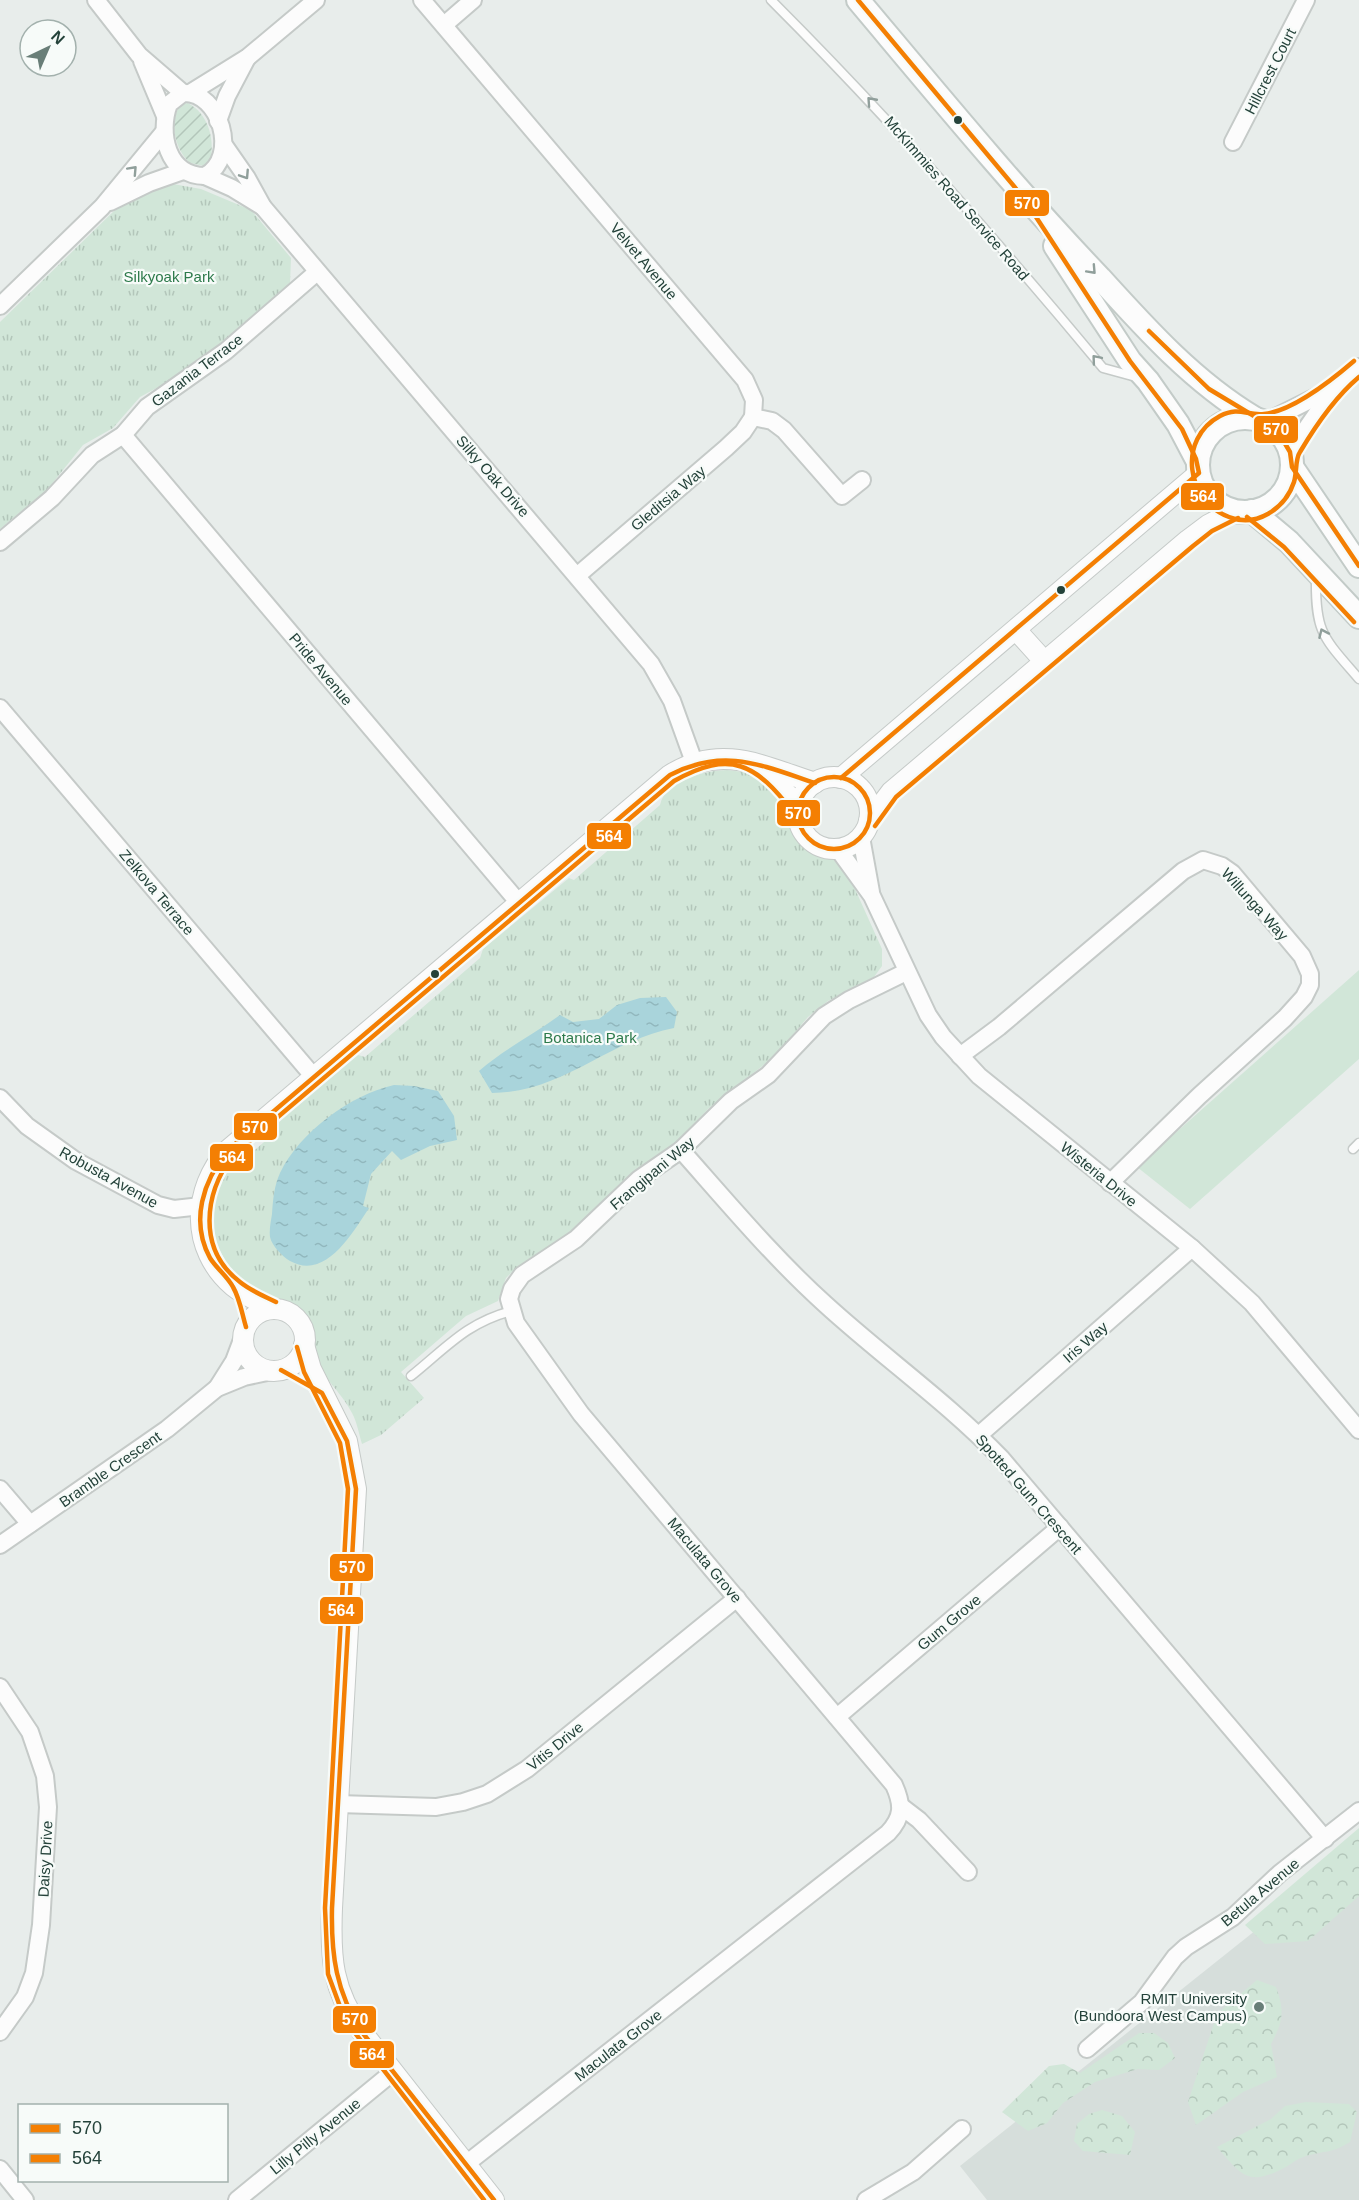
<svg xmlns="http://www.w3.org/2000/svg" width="1359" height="2200" font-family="Helvetica,sans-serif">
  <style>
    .built { fill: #d6dedb }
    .grass { fill: #d1e6d8 }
    .forest { fill: url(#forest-crowns) }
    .park { fill: url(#park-tufts) }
    .garden { fill: url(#garden-furrows) }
    .water { fill: url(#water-ripples) }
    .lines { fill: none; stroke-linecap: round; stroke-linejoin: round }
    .service-casing { stroke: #c5cac8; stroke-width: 11 }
    .minor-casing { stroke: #c5cac8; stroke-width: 20 }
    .tertiary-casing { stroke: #c5cac8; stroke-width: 22 }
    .secondary-casing { stroke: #c3cbc8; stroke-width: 26 }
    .service { stroke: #fcfcfc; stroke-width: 8 }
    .minor { stroke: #fcfcfc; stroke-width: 16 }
    .tertiary { stroke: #fcfcfc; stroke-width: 20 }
    .secondary { stroke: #fcfcfc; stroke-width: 22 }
    .bus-1-casing { stroke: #f7fbf9; stroke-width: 9 }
    .bus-2-casing { stroke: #f7fbf9; stroke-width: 9 }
    .bus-1 { stroke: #f47f03; stroke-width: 4.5 }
    .bus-2 { stroke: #f47f03; stroke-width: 4.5 }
    .oneway { stroke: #909f9b }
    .bus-dot { fill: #24423a; stroke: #f7fbf9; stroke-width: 2 }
    .poi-dot { fill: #697e78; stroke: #f7fbf9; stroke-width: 2 }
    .labels { text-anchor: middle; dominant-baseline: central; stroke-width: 4.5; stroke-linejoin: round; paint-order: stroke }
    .street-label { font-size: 15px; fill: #24423a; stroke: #f7fbf9 }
    .park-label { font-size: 15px; fill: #2d7a4b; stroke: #f7fbf9 }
    .poi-label { font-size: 15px; fill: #24423a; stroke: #f7fbf9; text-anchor: end }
    .line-badge { stroke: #f7fbf9; stroke-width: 2 }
    .badge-label { font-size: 16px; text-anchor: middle; font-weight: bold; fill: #fff }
  </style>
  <defs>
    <pattern id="forest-crowns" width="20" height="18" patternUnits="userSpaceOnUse" patternTransform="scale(1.5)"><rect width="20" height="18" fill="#d1e6d8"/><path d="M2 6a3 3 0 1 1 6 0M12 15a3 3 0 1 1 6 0" fill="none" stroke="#b3c6ba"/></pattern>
    <pattern id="park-tufts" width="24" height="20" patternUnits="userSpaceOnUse" patternTransform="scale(1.5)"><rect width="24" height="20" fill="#d1e6d8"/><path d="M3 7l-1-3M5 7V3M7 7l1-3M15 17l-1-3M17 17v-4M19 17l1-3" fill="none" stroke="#b3c6ba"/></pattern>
    <pattern id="garden-furrows" width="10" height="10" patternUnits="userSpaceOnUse" patternTransform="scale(1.5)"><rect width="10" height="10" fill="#d1e6d8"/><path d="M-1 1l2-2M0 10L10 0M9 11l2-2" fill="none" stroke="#b3c6ba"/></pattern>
    <pattern id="water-ripples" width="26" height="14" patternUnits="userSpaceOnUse" patternTransform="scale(1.5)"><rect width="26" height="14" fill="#a9d4db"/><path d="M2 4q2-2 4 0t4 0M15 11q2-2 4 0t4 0" fill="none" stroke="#91b7bd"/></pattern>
  </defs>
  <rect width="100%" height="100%" fill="#e8edeb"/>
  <polygon class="built" points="1359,1848 1359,2200 987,2200 960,2166"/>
  <polygon class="grass" points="1359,970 1359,1059 1190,1209 1137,1167"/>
  <g class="forest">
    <polygon points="1359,1828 1359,1896 1308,1941 1265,1944 1245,1925"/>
    <path d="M1257 1980 1276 1987C1285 2011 1283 2022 1271 2044L1277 2077 1243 2092 1196 2125 1188 2102 1217 2014Z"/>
    <polygon points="1139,2033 1154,2033 1168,2043 1175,2058 1159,2070 1138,2069 1095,2082 1063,2103 1047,2123 1028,2131 1002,2112 1049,2066 1064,2064 1080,2073"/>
    <path d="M1306 2102 1349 2104 1357 2112 1350 2142C1330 2154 1327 2150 1306 2156 1299 2158 1292 2163 1286 2167 1248 2187 1242 2176 1217 2147L1271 2119 1285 2106Z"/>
    <polygon points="1102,2110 1122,2116 1135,2132 1130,2155 1083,2151 1074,2141 1077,2124 1089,2114"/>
  </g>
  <g class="park">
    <polygon points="173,184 201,189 251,210 291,258 290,284 188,371 140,397 113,428 83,445 47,490 0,529 0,322 116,209 144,193"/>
    <path d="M727 770 743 772 760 779 787 804 802 839 814 849 837 861 851 880 882 949V966L874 977 828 1001 808 1017 775 1056 708 1109 676 1144 633 1173 579 1226 515 1269 506 1278 498 1301 466 1316 401 1372 424 1398 381 1435 362 1444C359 1434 357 1422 352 1413 341 1391 320 1376 312 1352 307 1338 312 1326 300 1313 287 1298 260 1296 244 1282 202 1245 203 1191 242 1153L249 1155 278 1130V1123L358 1055 365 1057 480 958 483 949 569 878 574 880 660 805C666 779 705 771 727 770Z"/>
  </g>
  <path class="garden" d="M188 103C208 114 214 137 211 158L204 166 190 163C175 150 168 121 181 104Z"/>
  <g class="water">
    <path d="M666 997 677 1012 674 1028C609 1040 562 1093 492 1093L479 1071C504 1049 533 1035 560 1015L573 1022 599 1019 617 1005 640 998Z"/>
    <path d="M394 1085 414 1086 438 1091 454 1116 457 1140 430 1146 401 1160 392 1151 371 1174 363 1206 369 1208C353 1232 326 1281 290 1261 282 1256 272 1246 270 1237 269 1229 271 1221 272 1214 273 1200 274 1186 280 1173 300 1132 350 1095 394 1085Z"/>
  </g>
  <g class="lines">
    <defs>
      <g id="service">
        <path d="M771 0C888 117 997 240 1103 368L1136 377"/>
        <path d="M1316 577C1315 633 1323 637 1359 679"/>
        <polyline points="1353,1149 1359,1143"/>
        <path d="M411 1376C446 1348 466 1323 511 1311"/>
      </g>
      <g id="minor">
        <polyline points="96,0 139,55 183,93"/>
        <polyline points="422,0 745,380 754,400 753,417 772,421 784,430 842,496 862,480"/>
        <polyline points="444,25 473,0"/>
        <polyline points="142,61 165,116"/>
        <path d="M183 93C220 91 240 157 205 176 167 176 158 133 169 104Z"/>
        <polyline points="190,93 248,57 316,0"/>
        <polyline points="218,121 227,96 247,58"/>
        <polyline points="1233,142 1306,0"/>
        <polyline points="224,145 247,178 263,207 651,664 672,701 694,762"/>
        <polyline points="205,176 232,188 263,207"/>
        <polyline points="110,202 149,183 183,171"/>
        <polyline points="0,306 102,207 163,133"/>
        <polyline points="1266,422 1336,387 1359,367"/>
        <polyline points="123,435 519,903"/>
        <polyline points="1290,452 1333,390"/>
        <polyline points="0,542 52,498 92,455 123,435 147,407 226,351 317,272"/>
        <polyline points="578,575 726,448 743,432 753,417"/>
        <polyline points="0,708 314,1077"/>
        <polyline points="861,837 871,892"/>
        <polyline points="838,849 872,896 928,1015 943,1037 979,1076 1192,1248 1252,1303 1359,1430"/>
        <polyline points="960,1056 999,1027 1183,871 1203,860 1222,866 1232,873 1302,956 1310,974 1310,985 1304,997 1285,1018 1199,1096 1110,1183"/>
        <polyline points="0,1098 27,1126 76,1161 158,1205 174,1209 201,1206"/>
        <path d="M681 1150C728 1203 773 1257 825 1304 883 1357 947 1402 1001 1458L1325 1839"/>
        <polyline points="217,1388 234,1361 243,1337"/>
        <polyline points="979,1435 1192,1248"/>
        <polyline points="0,1489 30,1524"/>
        <polyline points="0,1545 167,1429 217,1388 244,1377 272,1371"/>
        <polyline points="0,1687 30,1732 45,1776 48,1807 41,1925 34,1973 25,1997 0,2032"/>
        <polyline points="837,1717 1060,1527"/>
        <polyline points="338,1804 436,1807 463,1802 487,1794 527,1769 737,1598"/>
        <polyline points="902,1807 919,1820 968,1872"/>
        <polyline points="1087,2049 1142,2002 1175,1957 1186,1947 1233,1917 1280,1873 1359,1811"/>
        <path d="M466 2164 888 1833C903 1817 903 1805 894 1785L581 1414 516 1323 509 1299 512 1289 522 1275 576 1239 639 1179 681 1150 731 1101 768 1075 824 1016 849 1000 906 972"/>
        <polyline points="0,2169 25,2200"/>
        <polyline points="237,2200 393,2072"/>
        <polyline points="866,2200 913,2172 962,2129"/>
      </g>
      <g id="tertiary">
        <polyline points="1017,631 1045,662"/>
        <polyline points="764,769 799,807"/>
        <circle cx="834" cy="813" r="36"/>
        <polyline points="841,778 1199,473"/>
        <polyline points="869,821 891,792 1188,540 1208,525 1235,511"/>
        <path d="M273 1309C260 1302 244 1295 233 1286 190 1249 192 1189 228 1150L670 775C721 743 762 766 815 783"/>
        <circle cx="274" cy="1340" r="31"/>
        <path d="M304 1345 311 1369 347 1441 356 1489 332 1908C330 1959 332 1989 362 2032L494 2200"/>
      </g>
      <g id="secondary">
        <path d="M858 0C937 94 1015 189 1100 278 1147 330 1194 382 1254 418"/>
        <polyline points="1055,246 1130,361 1148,381 1178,424 1198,462"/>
        <circle cx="1245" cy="465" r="47"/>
        <polyline points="1292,467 1359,566"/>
        <polyline points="1252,511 1289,542 1359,617"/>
      </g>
    </defs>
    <use href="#service" class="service-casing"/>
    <use href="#minor" class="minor-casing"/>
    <use href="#tertiary" class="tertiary-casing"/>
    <use href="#secondary" class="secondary-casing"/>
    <use href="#service" class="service"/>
    <use href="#minor" class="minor"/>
    <use href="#tertiary" class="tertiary"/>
    <use href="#secondary" class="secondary"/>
    <defs>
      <g id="bus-1">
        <polyline points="1149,331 1209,389 1277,430 1290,452 1292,467 1359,566"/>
        <circle cx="834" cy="813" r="36"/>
        <polyline points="841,778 1199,473 1196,459 1182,429 1130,361 1023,197 858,0"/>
        <path d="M246 1327C242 1314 240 1299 233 1287 227 1276 217 1269 210 1258 190 1221 203 1181 228 1150L670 775C724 747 761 765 815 783"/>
        <path d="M281 1370 322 1393 347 1441 356 1489 332 1908C331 1955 336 1992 362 2032L494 2200"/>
      </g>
      <g id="bus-2">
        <path d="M1354 361C1333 379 1293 411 1264 414 1247 416 1239 406 1220 416 1177 439 1186 501 1229 517 1256 528 1285 509 1294 482 1297 473 1295 459 1300 452 1316 425 1335 397 1359 377"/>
        <polyline points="1247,517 1284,547 1354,622"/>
        <polyline points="875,826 896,797 1193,546 1212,531 1238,518"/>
        <path d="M276 1302C264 1296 251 1291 240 1282 197 1249 204 1194 233 1155L674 781C731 749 756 764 793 812"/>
        <polyline points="297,1347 304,1372 340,1443 348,1489 325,1908 328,1974 345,2020 484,2200"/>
      </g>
    </defs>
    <use href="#bus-1" class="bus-1-casing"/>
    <use href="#bus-2" class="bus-2-casing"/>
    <use href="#bus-1" class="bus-1"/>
    <use href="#bus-2" class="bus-2"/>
  </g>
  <defs><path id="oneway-chevron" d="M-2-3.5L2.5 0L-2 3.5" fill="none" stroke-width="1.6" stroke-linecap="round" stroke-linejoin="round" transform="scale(1.5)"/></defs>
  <g class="oneway">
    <use href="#oneway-chevron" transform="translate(871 101) rotate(-132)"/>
    <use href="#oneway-chevron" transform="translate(133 170) rotate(-47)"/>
    <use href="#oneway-chevron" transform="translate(245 175) rotate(57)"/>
    <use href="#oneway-chevron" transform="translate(1092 270) rotate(47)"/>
    <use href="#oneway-chevron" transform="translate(1096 359) rotate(-130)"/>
    <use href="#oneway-chevron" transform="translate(1323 633) rotate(-114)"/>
  </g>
  <g class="bus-dot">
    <circle cx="958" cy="120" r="5"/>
    <circle cx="1061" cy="590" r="5"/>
    <circle cx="435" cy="974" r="5"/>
  </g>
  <circle class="poi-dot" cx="1259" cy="2007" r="6"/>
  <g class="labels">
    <g class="street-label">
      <text transform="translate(1270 71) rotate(-63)">Hillcrest Court</text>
      <text transform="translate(957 198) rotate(49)">McKimmies Road Service Road</text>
      <text transform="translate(644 261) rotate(50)">Velvet Avenue</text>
      <text transform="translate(197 370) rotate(-37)">Gazania Terrace</text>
      <text transform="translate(493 476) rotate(49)">Silky Oak Drive</text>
      <text transform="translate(668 498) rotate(-40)">Gleditsia Way</text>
      <text transform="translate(321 669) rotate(50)">Pride Avenue</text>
      <text transform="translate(157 892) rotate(50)">Zelkova Terrace</text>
      <text transform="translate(1255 904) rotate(48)">Willunga Way</text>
      <text transform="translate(652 1173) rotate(-40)">Frangipani Way</text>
      <text transform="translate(1099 1174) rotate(39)">Wisteria Drive</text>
      <text transform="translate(109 1177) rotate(29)">Robusta Avenue</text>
      <text transform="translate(1085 1342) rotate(-41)">Iris Way</text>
      <text transform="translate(110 1469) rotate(-35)">Bramble Crescent</text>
      <text transform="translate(1029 1494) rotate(49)">Spotted Gum Crescent</text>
      <text transform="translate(705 1560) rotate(50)">Maculata Grove</text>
      <text transform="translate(949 1622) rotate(-40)">Gum Grove</text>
      <text transform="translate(555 1746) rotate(-39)">Vitis Drive</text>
      <text transform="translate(45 1859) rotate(-87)">Daisy Drive</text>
      <text transform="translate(1260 1892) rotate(-40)">Betula Avenue</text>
      <text transform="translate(618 2045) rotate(-38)">Maculata Grove</text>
      <text transform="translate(315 2136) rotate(-39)">Lilly Pilly Avenue</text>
    </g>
    <g class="park-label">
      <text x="169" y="276">Silkyoak Park</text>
      <text x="590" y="1037">Botanica Park</text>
    </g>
    <g class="poi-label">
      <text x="1247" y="1998">RMIT University<tspan x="1247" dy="17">(Bundoora West Campus)</tspan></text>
    </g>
  </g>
  <g class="line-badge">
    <rect x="1004" y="189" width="46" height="28" rx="6" fill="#f47f03"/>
    <rect x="1253" y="415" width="46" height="29" rx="6" fill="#f47f03"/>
    <rect x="1180" y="482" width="45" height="29" rx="6" fill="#f47f03"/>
    <rect x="776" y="799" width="45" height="28" rx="6" fill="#f47f03"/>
    <rect x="586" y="822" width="46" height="28" rx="6" fill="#f47f03"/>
    <rect x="233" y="1112" width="45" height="29" rx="6" fill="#f47f03"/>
    <rect x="209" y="1143" width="45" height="29" rx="6" fill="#f47f03"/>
    <rect x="329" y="1553" width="45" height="29" rx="6" fill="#f47f03"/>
    <rect x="319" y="1596" width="45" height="29" rx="6" fill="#f47f03"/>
    <rect x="332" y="2005" width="45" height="29" rx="6" fill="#f47f03"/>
    <rect x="349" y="2040" width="46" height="29" rx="6" fill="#f47f03"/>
  </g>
  <g class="badge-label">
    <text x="1027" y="209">570</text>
    <text x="1276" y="435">570</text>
    <text x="1203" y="502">564</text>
    <text x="798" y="819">570</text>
    <text x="609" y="842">564</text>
    <text x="255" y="1133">570</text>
    <text x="232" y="1163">564</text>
    <text x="352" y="1573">570</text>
    <text x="341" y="1616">564</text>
    <text x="355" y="2025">570</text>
    <text x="372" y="2060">564</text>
  </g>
  <rect x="18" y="2104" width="210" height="78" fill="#f7fbf9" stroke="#a3b1ad" stroke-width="1.5"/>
  <rect x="30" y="2124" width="30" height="9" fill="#f47f03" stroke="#a3b1ad" stroke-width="1.5"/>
  <text x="72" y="2134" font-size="18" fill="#24423a">570</text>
  <rect x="30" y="2154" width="30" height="9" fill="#f47f03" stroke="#a3b1ad" stroke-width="1.5"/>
  <text x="72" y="2164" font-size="18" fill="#24423a">564</text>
  <g transform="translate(48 48) rotate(44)"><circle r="28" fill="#f7fbf9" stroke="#a3b1ad" stroke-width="1.5"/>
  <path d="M0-4.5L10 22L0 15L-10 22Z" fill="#697e78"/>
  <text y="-9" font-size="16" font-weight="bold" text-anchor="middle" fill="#24423a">N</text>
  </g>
</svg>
